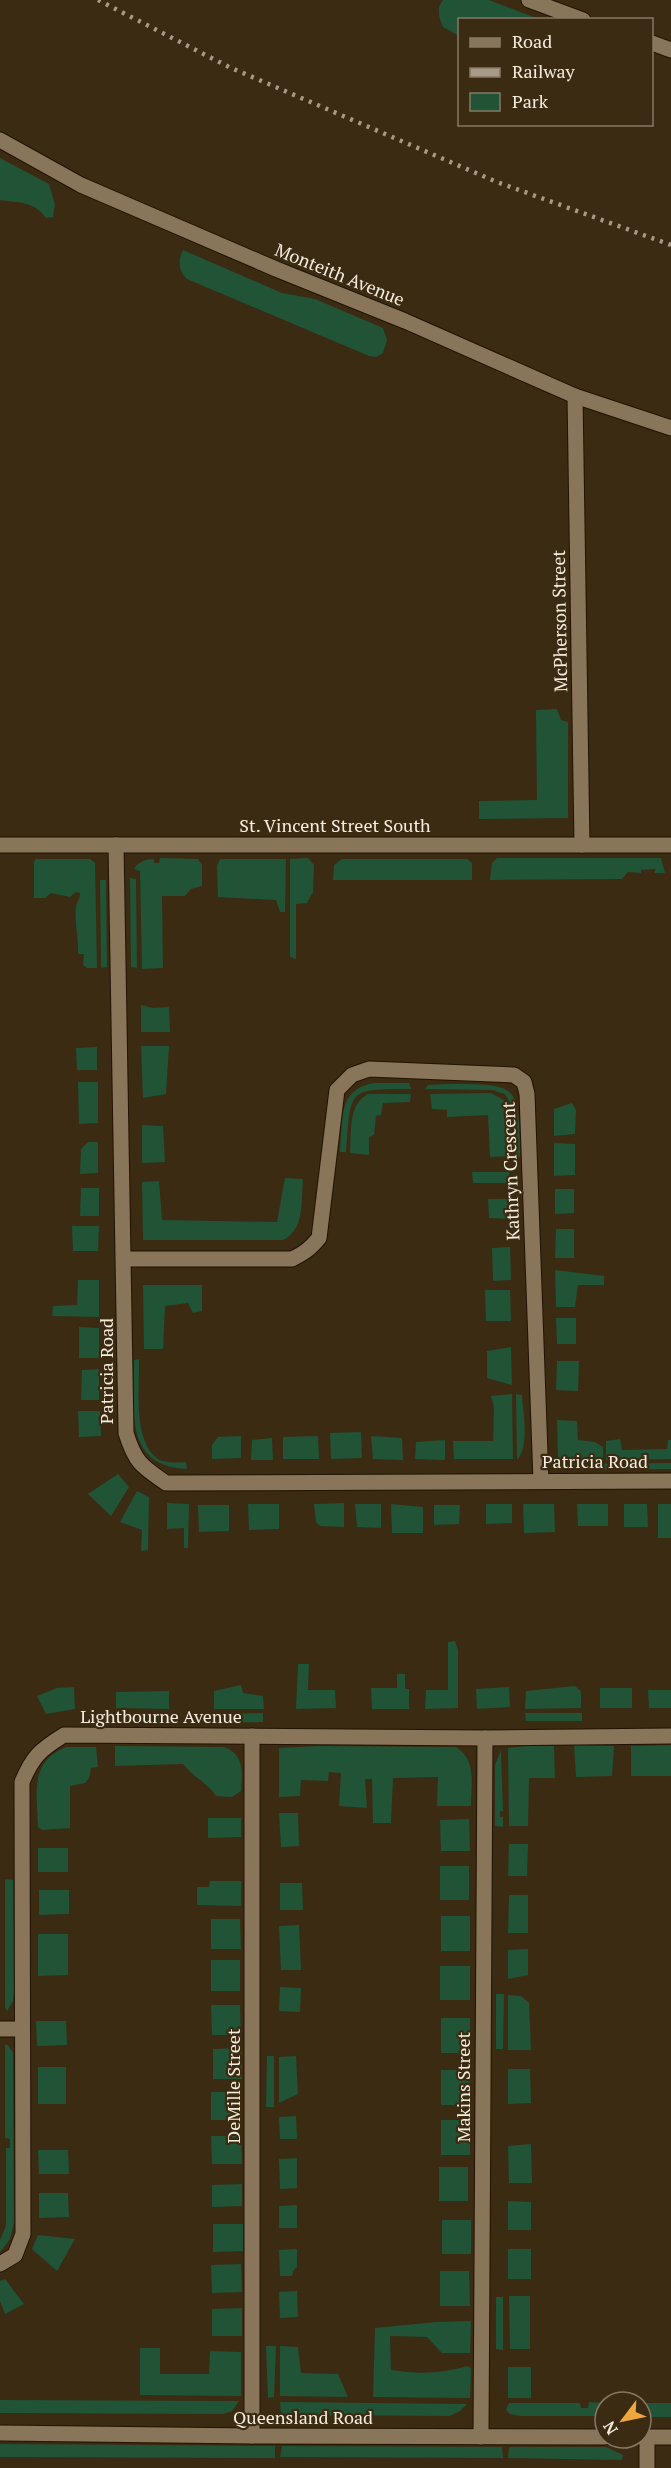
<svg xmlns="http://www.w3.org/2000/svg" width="671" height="2468" font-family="'PT Serif',serif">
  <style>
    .green { fill: #215336 }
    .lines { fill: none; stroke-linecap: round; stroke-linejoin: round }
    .street-casing { stroke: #221300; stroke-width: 17 }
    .secondary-casing { stroke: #221300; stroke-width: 17 }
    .street { stroke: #88755a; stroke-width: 15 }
    .secondary { stroke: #88755a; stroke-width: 15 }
    .rail { stroke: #a79b88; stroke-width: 4.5; stroke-dasharray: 3 6; stroke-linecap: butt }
    .labels { text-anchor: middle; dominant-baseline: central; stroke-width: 4.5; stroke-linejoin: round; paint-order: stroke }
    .street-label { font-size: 18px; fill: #f7edde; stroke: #3b2b12 }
  </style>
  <rect width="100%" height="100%" fill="#3b2b12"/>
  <g class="green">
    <path d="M443 0H489L539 19 460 20 459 36 443 27C439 18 436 8 443 0Z"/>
    <path d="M0 158 49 184 55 205 53 217 46 218C34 201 19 203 0 200Z"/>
    <path d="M183 250 282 293 315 299 383 328 387 340 383 353 376 357 369 356 187 279C178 271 178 260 183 250Z"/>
    <polygon points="557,709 561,720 568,722 568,818 479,819 479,801 537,800 536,710"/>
    <path d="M160 858 198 859 202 865V886L191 889 185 896H162L163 968 142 969 140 871 134 869C138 862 146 859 154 859V863H159Z"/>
    <polygon points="308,858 314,865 313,892 307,903 296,904 296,959 290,957 290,859"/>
    <polygon points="497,858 661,858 665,873 655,873 655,869 641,870 641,873 628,872 622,879 490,880 492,863"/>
    <path d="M36 859H90L95 863 97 968H87L83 965 84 954H78C79 938 74 922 76 907 77 901 80 899 80 893L76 892 70 897 51 893 45 898H34V862Z"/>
    <polygon points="220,859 286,859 285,912 280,912 276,900 218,897 217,866"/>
    <polygon points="342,859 467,859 472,863 472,880 333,880 334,865"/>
    <polygon points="130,878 136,879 137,968 131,967"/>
    <polygon points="100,880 106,880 107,967 101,968"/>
    <polygon points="141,1005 153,1008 169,1007 170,1032 141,1032"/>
    <polygon points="141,1046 169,1046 166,1094 143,1098"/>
    <polygon points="97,1047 97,1070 77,1070 76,1048"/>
    <polygon points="78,1082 98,1082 98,1123 79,1124"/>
    <path d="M375 1083H409L411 1089C345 1089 352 1089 346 1152H340C343 1122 337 1088 375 1083Z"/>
    <path d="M446 1084C519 1084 519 1083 520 1157H513V1108L505 1094 492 1090 425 1089 428 1085Z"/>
    <polygon points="491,1093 507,1102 509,1110 510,1156 490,1157 488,1115 447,1117 447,1110 432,1109 430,1094"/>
    <path d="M368 1094H411L410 1102 383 1103 381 1115 376 1116 374 1135 369 1137V1155L350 1153C352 1133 347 1105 368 1094Z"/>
    <polygon points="572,1103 576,1110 575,1134 554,1136 554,1109"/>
    <polygon points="142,1125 163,1126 165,1162 142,1163"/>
    <polygon points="88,1142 98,1142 98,1173 80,1174 81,1149"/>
    <polygon points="554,1143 575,1144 575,1175 554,1176"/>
    <polygon points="472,1172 509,1172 510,1183 473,1183"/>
    <path d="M285 1178 303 1179C301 1199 305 1230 283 1240H143L142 1182 159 1181 162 1220 277 1222Z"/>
    <polygon points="81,1188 99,1188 99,1216 80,1216"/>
    <polygon points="555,1189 574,1189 574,1213 555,1214"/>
    <polygon points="488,1199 510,1199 510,1219 489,1218"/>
    <polygon points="72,1226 99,1226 98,1251 73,1251"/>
    <polygon points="556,1229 574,1229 574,1258 555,1258"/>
    <polygon points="510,1247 511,1280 493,1281 492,1248"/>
    <polygon points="555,1270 604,1276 604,1285 578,1285 575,1307 556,1307"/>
    <polygon points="78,1280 99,1280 99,1317 52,1316 53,1306 77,1305"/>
    <polygon points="143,1285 202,1285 202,1311 193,1313 188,1303 165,1306 163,1349 144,1349"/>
    <polygon points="510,1290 511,1321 486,1321 485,1290"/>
    <polygon points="556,1318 576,1318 576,1344 557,1344"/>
    <polygon points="79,1327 99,1328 99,1358 79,1358"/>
    <polygon points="511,1347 512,1385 487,1378 487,1351"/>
    <path d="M139 1359C140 1386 132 1441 158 1459 165 1463 178 1463 186 1462L187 1469C122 1466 135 1408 134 1360Z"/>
    <polygon points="557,1361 579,1361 578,1391 556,1390"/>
    <polygon points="99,1369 99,1400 81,1400 82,1370"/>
    <polygon points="512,1394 513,1459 454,1459 453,1441 493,1441 494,1407 491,1396"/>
    <path d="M516 1394 522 1395C523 1413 530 1446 517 1460Z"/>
    <polygon points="78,1411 100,1411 101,1436 79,1437"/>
    <polygon points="557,1420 577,1421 578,1440 595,1442 603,1447 603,1459 558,1459"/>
    <polygon points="361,1432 362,1458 331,1459 330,1433"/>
    <polygon points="241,1436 241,1458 212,1459 212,1445 218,1437"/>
    <polygon points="318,1436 319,1459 283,1459 283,1437"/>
    <polygon points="371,1436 402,1438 403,1460 373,1459"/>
    <polygon points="272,1438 273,1460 251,1460 252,1440"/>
    <polygon points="620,1439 622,1450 667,1449 668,1440 671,1440 671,1459 606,1460 606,1441"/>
    <polygon points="445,1440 445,1460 415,1459 416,1442"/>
    <polygon points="671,1463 671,1469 569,1470 557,1464"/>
    <polygon points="118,1474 129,1487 111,1516 88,1494"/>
    <polygon points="137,1491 149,1497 148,1550 141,1551 142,1530 120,1522"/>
    <polygon points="167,1503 189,1504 188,1548 184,1548 184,1528 167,1529"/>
    <polygon points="344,1503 344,1527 320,1526 316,1522 314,1504"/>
    <polygon points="248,1504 279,1504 279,1529 249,1530"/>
    <polygon points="355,1504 381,1504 381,1528 357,1527"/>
    <polygon points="391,1504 423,1507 423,1533 392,1533"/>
    <polygon points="486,1504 512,1504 512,1523 486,1524"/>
    <polygon points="523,1504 554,1504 555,1532 524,1533"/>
    <polygon points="577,1504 608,1504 608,1526 578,1526"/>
    <polygon points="624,1504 647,1504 648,1527 624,1527"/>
    <rect x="658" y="1504" width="13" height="34"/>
    <polygon points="198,1505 229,1505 229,1531 199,1532"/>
    <polygon points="434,1505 460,1505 459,1524 434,1525"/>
    <polygon points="455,1641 458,1650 458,1708 425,1709 426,1690 448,1690 448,1642"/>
    <polygon points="298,1664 309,1664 308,1690 335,1690 336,1708 296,1709"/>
    <polygon points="397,1674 405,1674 405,1689 409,1689 409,1709 372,1709 371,1688 397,1688"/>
    <polygon points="241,1685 243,1693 263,1696 264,1709 214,1709 214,1691"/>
    <polygon points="575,1686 581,1691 581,1708 525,1709 526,1691"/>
    <polygon points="74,1687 75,1709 46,1714 37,1696 57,1688"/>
    <polygon points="509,1687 510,1707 477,1709 476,1689"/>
    <rect x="600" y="1688" width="32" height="20"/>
    <polygon points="648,1690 671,1690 671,1708 649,1708"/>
    <polygon points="169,1691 169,1709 116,1708 116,1692"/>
    <polygon points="115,1713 169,1713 169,1722 116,1722"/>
    <polygon points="263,1713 263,1722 213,1723 214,1714"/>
    <polygon points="525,1713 582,1713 582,1721 526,1721"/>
    <polygon points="574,1745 614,1746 612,1776 576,1777"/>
    <polygon points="671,1745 671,1776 631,1776 631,1746"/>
    <path d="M115 1746 224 1747C245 1755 242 1772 241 1791L232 1797 216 1796C208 1783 193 1777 183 1764L115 1766Z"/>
    <path d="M319 1746 456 1747C477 1760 471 1784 471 1806H437L438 1777 393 1778 391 1823H373L372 1779H365L367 1808 339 1806 341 1773 329 1772 328 1781 301 1780 300 1796 279 1797V1748Z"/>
    <polygon points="525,1746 554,1746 555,1778 529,1778 528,1826 509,1826 508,1748"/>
    <path d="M67 1747H96L98 1767 91 1768 89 1778 85 1783 70 1786V1828L42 1830 38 1827C37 1794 29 1760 67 1747Z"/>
    <polygon points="501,1750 503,1811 500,1811 500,1817 503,1817 503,1827 495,1826 495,1765"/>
    <polygon points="279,1813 298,1813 299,1846 281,1847"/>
    <polygon points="208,1818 241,1818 241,1837 208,1838"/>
    <polygon points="469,1819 470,1851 441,1851 440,1820"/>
    <polygon points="509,1844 528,1844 527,1876 508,1876"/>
    <rect x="38" y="1848" width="30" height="24"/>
    <rect x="440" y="1866" width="29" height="34"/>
    <polygon points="5,1879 13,1880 14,1991 13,2001 7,2011 5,2007"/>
    <polygon points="210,1881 241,1881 241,1906 197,1905 197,1887 209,1887"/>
    <polygon points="280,1883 302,1883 303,1910 280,1910"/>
    <polygon points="39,1890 69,1890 69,1914 39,1915"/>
    <polygon points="509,1895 528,1895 528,1933 508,1933"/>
    <rect x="441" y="1916" width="29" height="35"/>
    <polygon points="211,1919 240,1919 241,1949 211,1949"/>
    <polygon points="299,1925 301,1970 281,1970 279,1926"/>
    <polygon points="38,1934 68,1934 68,1975 38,1976"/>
    <polygon points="528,1949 528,1975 508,1979 508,1950"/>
    <rect x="211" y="1960" width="29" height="31"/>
    <rect x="440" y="1966" width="30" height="34"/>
    <polygon points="280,1987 301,1988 300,2012 279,2011"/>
    <polygon points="496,1994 504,1994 503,2049 496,2049"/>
    <polygon points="508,1995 521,1996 529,2003 531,2050 508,2050"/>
    <polygon points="211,2005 240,2005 241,2035 212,2035"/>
    <rect x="441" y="2018" width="29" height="35"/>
    <polygon points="36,2021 66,2021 67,2045 37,2046"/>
    <polygon points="5,2045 8,2045 13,2053 14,2223 10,2239 0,2252 0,2240 6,2226 6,2148 10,2148 10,2139 5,2138"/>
    <polygon points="242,2048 242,2079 213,2079 213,2049"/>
    <polygon points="267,2056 274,2056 274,2107 266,2107"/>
    <polygon points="296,2056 298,2094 279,2103 279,2057"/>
    <rect x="38" y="2067" width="28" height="37"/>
    <polygon points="508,2069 530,2069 531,2103 508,2104"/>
    <polygon points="441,2070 470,2070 471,2105 441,2105"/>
    <polygon points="211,2092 241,2092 242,2120 211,2120"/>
    <polygon points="296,2116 297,2139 280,2139 279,2117"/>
    <rect x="441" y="2120" width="29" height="35"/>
    <polygon points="211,2136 241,2136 242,2164 212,2164"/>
    <polygon points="531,2144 532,2183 509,2183 508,2146"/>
    <polygon points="38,2150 68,2150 69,2174 39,2174"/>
    <polygon points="297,2158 297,2188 280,2189 279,2159"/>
    <rect x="439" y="2167" width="29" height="34"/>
    <polygon points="242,2184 242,2206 212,2207 212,2185"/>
    <polygon points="39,2193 68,2193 69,2217 39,2218"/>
    <polygon points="508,2201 531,2202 531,2230 508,2230"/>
    <polygon points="297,2205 297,2228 279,2228 279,2206"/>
    <rect x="442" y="2220" width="29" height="34"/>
    <polygon points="213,2224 243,2224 243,2251 213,2252"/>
    <polygon points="38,2235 75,2239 57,2271 32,2249"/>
    <polygon points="297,2249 297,2267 293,2271 292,2276 280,2276 279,2250"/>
    <rect x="508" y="2249" width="23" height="30"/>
    <polygon points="241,2264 242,2292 212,2293 211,2265"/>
    <polygon points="440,2271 469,2271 470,2306 440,2306"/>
    <polygon points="5,2279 24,2304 5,2314 0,2301 0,2281"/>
    <polygon points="297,2291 298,2317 280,2318 279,2292"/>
    <polygon points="509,2296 530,2296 530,2349 510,2349"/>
    <polygon points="496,2297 503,2297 503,2350 496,2349"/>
    <polygon points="242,2308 242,2336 212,2336 212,2309"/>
    <path d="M471 2321 470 2353H442L427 2337 390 2336 391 2370C418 2374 440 2374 467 2366L471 2368 470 2398 373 2397 375 2328 436 2322Z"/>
    <polygon points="266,2346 276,2346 274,2397 268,2398"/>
    <polygon points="280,2346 298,2347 301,2373 338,2374 348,2397 280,2396"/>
    <polygon points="140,2348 160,2348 160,2374 209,2374 210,2351 241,2352 241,2396 140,2395"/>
    <rect x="508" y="2367" width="23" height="31"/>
    <polygon points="0,2400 239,2401 232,2411 223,2414 0,2413"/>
    <polygon points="280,2402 467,2404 460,2411 450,2416 289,2415 281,2413"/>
    <polygon points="589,2402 605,2403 605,2416 520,2416 510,2414 506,2410 509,2403 580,2403 581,2408 588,2408"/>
    <rect x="641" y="2403" width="30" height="14"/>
    <polygon points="0,2444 275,2446 275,2458 0,2457"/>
    <polygon points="282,2446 502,2447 503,2458 280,2457"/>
    <polygon points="509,2447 606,2447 623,2455 622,2460 508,2458"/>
  </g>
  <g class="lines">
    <defs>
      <g id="street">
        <polyline points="529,0 583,20"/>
        <polyline points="652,43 671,50"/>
        <polyline points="0,140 81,185 276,269 405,321 575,396 671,428"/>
        <polyline points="575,396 582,845"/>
        <path d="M116 845 126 1433C135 1462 141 1466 166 1483L671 1481"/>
        <path d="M124 1259H292C304 1253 310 1249 319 1238L337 1090 352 1075 369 1069 514 1075 524 1082 527 1094 541 1481"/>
        <polyline points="0,2029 21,2029"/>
        <path d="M0 2264 15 2255 23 2234 22 1782C33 1756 40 1750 64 1735L485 1738 671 1736"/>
        <polyline points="252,2436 252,1736"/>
        <polyline points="481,2437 485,1738"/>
        <polyline points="647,2468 647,2437"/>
      </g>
      <g id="secondary">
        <polyline points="0,845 671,845"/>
        <polyline points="0,2433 252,2436 605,2437"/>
        <polyline points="641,2437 671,2437"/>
      </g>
    </defs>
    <use href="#street" class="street-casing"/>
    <use href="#secondary" class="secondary-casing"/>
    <use href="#street" class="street"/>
    <use href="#secondary" class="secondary"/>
    <polyline class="rail" points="98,0 229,67 497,182 671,245"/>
  </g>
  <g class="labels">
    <g class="street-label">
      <text transform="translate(340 274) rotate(22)">Monteith Avenue</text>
      <text transform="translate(559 621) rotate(-91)">McPherson Street</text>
      <text x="335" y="825">St. Vincent Street South</text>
      <text transform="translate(510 1171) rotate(-92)">Kathryn Crescent</text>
      <text transform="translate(106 1371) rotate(-90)">Patricia Road</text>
      <text x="595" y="1461">Patricia Road</text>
      <text x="161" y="1716">Lightbourne Avenue</text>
      <text transform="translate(233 2086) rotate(-90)">DeMille Street</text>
      <text transform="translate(463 2087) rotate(-90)">Makins Street</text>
      <text x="303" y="2417">Queensland Road</text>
    </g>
  </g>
  <rect x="458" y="18" width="195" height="108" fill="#3b2b12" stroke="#867964" stroke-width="1.5"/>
  <rect x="470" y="38" width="30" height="9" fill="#88755a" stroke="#867964" stroke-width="1.5"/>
  <text x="512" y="48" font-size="18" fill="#f7edde">Road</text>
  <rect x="470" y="68" width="30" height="9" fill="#a79b88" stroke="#867964" stroke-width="1.5"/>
  <text x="512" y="78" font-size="18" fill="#f7edde">Railway</text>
  <rect x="470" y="93" width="30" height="18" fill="#215336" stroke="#867964" stroke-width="1.5"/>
  <text x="512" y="108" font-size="18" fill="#f7edde">Park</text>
  <g transform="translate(623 2420) rotate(238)"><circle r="28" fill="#3b2b12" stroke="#867964" stroke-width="1.5"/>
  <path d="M0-4.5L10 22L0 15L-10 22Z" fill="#f0a63e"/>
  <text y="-9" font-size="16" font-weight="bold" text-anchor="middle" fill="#f7edde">N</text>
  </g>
</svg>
